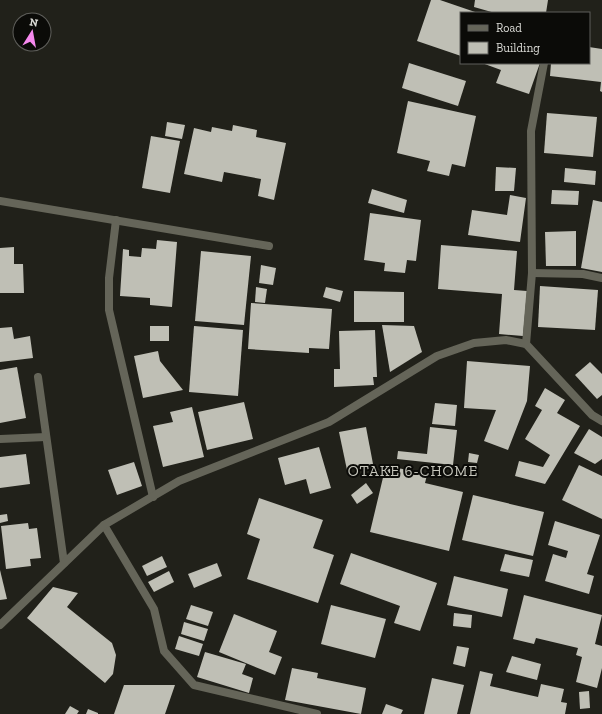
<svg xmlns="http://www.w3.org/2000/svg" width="602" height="714" font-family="'Zilla Slab',serif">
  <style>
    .building { fill: #bfbfb5 }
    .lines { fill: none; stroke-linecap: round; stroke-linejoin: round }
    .lane { stroke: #656559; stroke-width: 8 }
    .street { stroke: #656559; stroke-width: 8 }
    .labels { text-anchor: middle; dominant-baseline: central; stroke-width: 4; stroke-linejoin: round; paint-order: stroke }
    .neighbourhood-label { font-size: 15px; letter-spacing: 1px; fill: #c6c6bc; stroke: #0b0b08 }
  </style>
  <rect width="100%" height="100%" fill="#21211a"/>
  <g class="building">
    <polygon points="431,0 440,0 478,13 461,13 461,56 417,41"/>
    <polygon points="475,0 548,0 546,13 495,13 474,7"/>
    <polygon points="589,47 602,49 602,92 600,91 601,82 550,76 551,63 589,63"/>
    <polygon points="409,63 466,81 458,106 402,88"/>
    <polygon points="482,63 540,63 529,94 496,83 501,70"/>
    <polygon points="408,101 476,116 465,167 452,164 449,176 427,171 430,161 397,153"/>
    <polygon points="547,113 597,117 593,157 544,153"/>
    <polygon points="167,122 185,125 182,139 165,136"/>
    <polygon points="233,125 257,130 256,137 286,143 274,200 258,196 261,179 224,172 222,182 184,174 194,128 211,132 212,127 232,131"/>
    <polygon points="151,136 180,141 170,193 142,188"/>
    <polygon points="496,167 516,168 514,191 495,191"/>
    <polygon points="565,168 596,171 595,185 564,182"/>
    <polygon points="372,189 407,200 404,213 368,203"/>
    <polygon points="552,190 579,191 578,205 551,204"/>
    <polygon points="510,195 526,198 520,242 468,235 472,210 507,215"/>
    <polygon points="593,200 602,202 602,272 581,268"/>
    <polygon points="370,213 421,220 416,261 407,260 405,273 384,271 385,263 364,260"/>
    <polygon points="576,231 576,266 546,266 545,232"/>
    <polygon points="157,240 177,242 172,307 150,305 150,298 120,296 123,249 129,250 129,256 141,257 142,248 156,249"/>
    <polygon points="441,245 517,251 514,290 527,291 523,336 499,334 502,294 438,289"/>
    <polygon points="14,247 14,264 23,264 24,293 0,293 0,248"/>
    <polygon points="201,251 251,256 244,325 195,321"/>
    <polygon points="261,265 276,268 273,285 259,283"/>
    <polygon points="540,286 598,290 595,330 538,327"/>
    <polygon points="256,287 267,289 265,303 255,302"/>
    <polygon points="326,287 343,291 340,302 323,297"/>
    <polygon points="354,291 404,292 404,322 354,322"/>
    <polygon points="251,303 332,309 329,349 309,348 309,353 248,349"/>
    <polygon points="382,325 414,326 422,352 390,372"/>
    <rect x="150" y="326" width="19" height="15"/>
    <polygon points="194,326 243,330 238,396 189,392"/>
    <polygon points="12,327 14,339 30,336 33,358 0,362 0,328"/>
    <polygon points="375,330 377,377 373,377 374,385 334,387 334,369 340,369 339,331"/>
    <polygon points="158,351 160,361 183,390 143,398 134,356"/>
    <polygon points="467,361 530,366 527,401 508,450 484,441 496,410 464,408"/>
    <polygon points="590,362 602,374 602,395 597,399 575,375"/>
    <polygon points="17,367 26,418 0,423 0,370"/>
    <polygon points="545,388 565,400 557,413 580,426 545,484 515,476 519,461 543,467 550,455 525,439 542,410 535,406"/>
    <polygon points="244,402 253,439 207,450 198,412"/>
    <polygon points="435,403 457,405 455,426 432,424"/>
    <polygon points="192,407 204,457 163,467 153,426 173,422 170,412"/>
    <polygon points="366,427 373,464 347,470 339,432"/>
    <polygon points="430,427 457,430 453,465 397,459 398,451 427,454"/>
    <polygon points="589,429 602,437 602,459 595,464 574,453"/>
    <polygon points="319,447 331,488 310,494 306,479 285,485 278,458"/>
    <polygon points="469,453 479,455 477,463 468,462"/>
    <polygon points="26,454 30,484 0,488 0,457"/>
    <polygon points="134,462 142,486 117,495 108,470"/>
    <polygon points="386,465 427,475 425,483 463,492 449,551 370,532"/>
    <polygon points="579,465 602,476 602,519 562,500"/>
    <polygon points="366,483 373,493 357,504 351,495"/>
    <polygon points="473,495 544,512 533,556 462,540"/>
    <polygon points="259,498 323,520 313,548 334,555 318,603 247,579 260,539 247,534"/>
    <polygon points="7,514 8,521 0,523 0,515"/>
    <polygon points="555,521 600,535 587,574 594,576 589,594 545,581 553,554 566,558 568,551 548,545"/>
    <polygon points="28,523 29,529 37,528 41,558 30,559 31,566 6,569 1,526"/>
    <polygon points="351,553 437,583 420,631 394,623 400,606 340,584"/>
    <polygon points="505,554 533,560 529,577 500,571"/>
    <polygon points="162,556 167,567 147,576 142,566"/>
    <polygon points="217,563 222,576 194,588 188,574"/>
    <polygon points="0,570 7,599 0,600"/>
    <polygon points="169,571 174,582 154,592 148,582"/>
    <polygon points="454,576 508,589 502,617 447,605"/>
    <polygon points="53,587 78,593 67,607 112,643 116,655 113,674 105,683 27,618"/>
    <polygon points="524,595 602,615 595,644 602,646 602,668 597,688 576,682 582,657 576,655 578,648 536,638 534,644 513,639"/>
    <polygon points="191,605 213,612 208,626 186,619"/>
    <polygon points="331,605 386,619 375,658 321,644"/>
    <polygon points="454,613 472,615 471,628 453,626"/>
    <polygon points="234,614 277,631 269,652 282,657 275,675 219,652"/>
    <polygon points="184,622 208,629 204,641 181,634"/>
    <polygon points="179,636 203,644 199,656 175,649"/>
    <polygon points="457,646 469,648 465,667 453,664"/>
    <polygon points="205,652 246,664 242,674 253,678 249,693 197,677"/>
    <polygon points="512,656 541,664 537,680 506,672"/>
    <polygon points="292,668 318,673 317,678 366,688 361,714 285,700"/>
    <polygon points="480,671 493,674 490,686 538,697 541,684 564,689 561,702 567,703 565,714 470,714"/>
    <polygon points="432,678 464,685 457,714 424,714"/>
    <polygon points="124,685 175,685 165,714 114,714"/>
    <polygon points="589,691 590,708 580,709 579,692"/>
    <polygon points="386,704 403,710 401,714 382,714"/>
    <polygon points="70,706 79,711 77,714 65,714"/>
    <polygon points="88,709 98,713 98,714 86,714"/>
  </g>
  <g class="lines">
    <g class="lane">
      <polyline points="532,273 583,274 602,278"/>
      <polyline points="38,377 64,563"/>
      <polyline points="0,439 46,437"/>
    </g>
    <g class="street">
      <polyline points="0,201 269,246"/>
      <polyline points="116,220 109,278 109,310 153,497"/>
      <polyline points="526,344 532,273 531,131 544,63"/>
      <polyline points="104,525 154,609 164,651 194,685 317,714"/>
      <polyline points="0,625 104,525 179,481 329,422 437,356 474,343 506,340 526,344 592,415 602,421"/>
    </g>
  </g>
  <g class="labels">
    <g class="neighbourhood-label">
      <text x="413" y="471">OTAKE 6-CHOME</text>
    </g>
  </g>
  <rect x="460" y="12" width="130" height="52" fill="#0b0b08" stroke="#5e5e5a"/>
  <rect x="468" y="25" width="20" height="6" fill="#656559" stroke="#5e5e5a"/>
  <text x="496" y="32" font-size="12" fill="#dbdbd6">Road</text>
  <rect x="468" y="42" width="20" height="12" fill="#bfbfb5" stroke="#5e5e5a"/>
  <text x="496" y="52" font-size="12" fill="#dbdbd6">Building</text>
  <g transform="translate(32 32) rotate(11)"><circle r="19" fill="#0b0b08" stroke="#5e5e5a"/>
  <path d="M0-3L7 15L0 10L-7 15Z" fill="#f689ee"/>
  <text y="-6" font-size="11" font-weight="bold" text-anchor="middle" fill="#dbdbd6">N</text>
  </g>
</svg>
